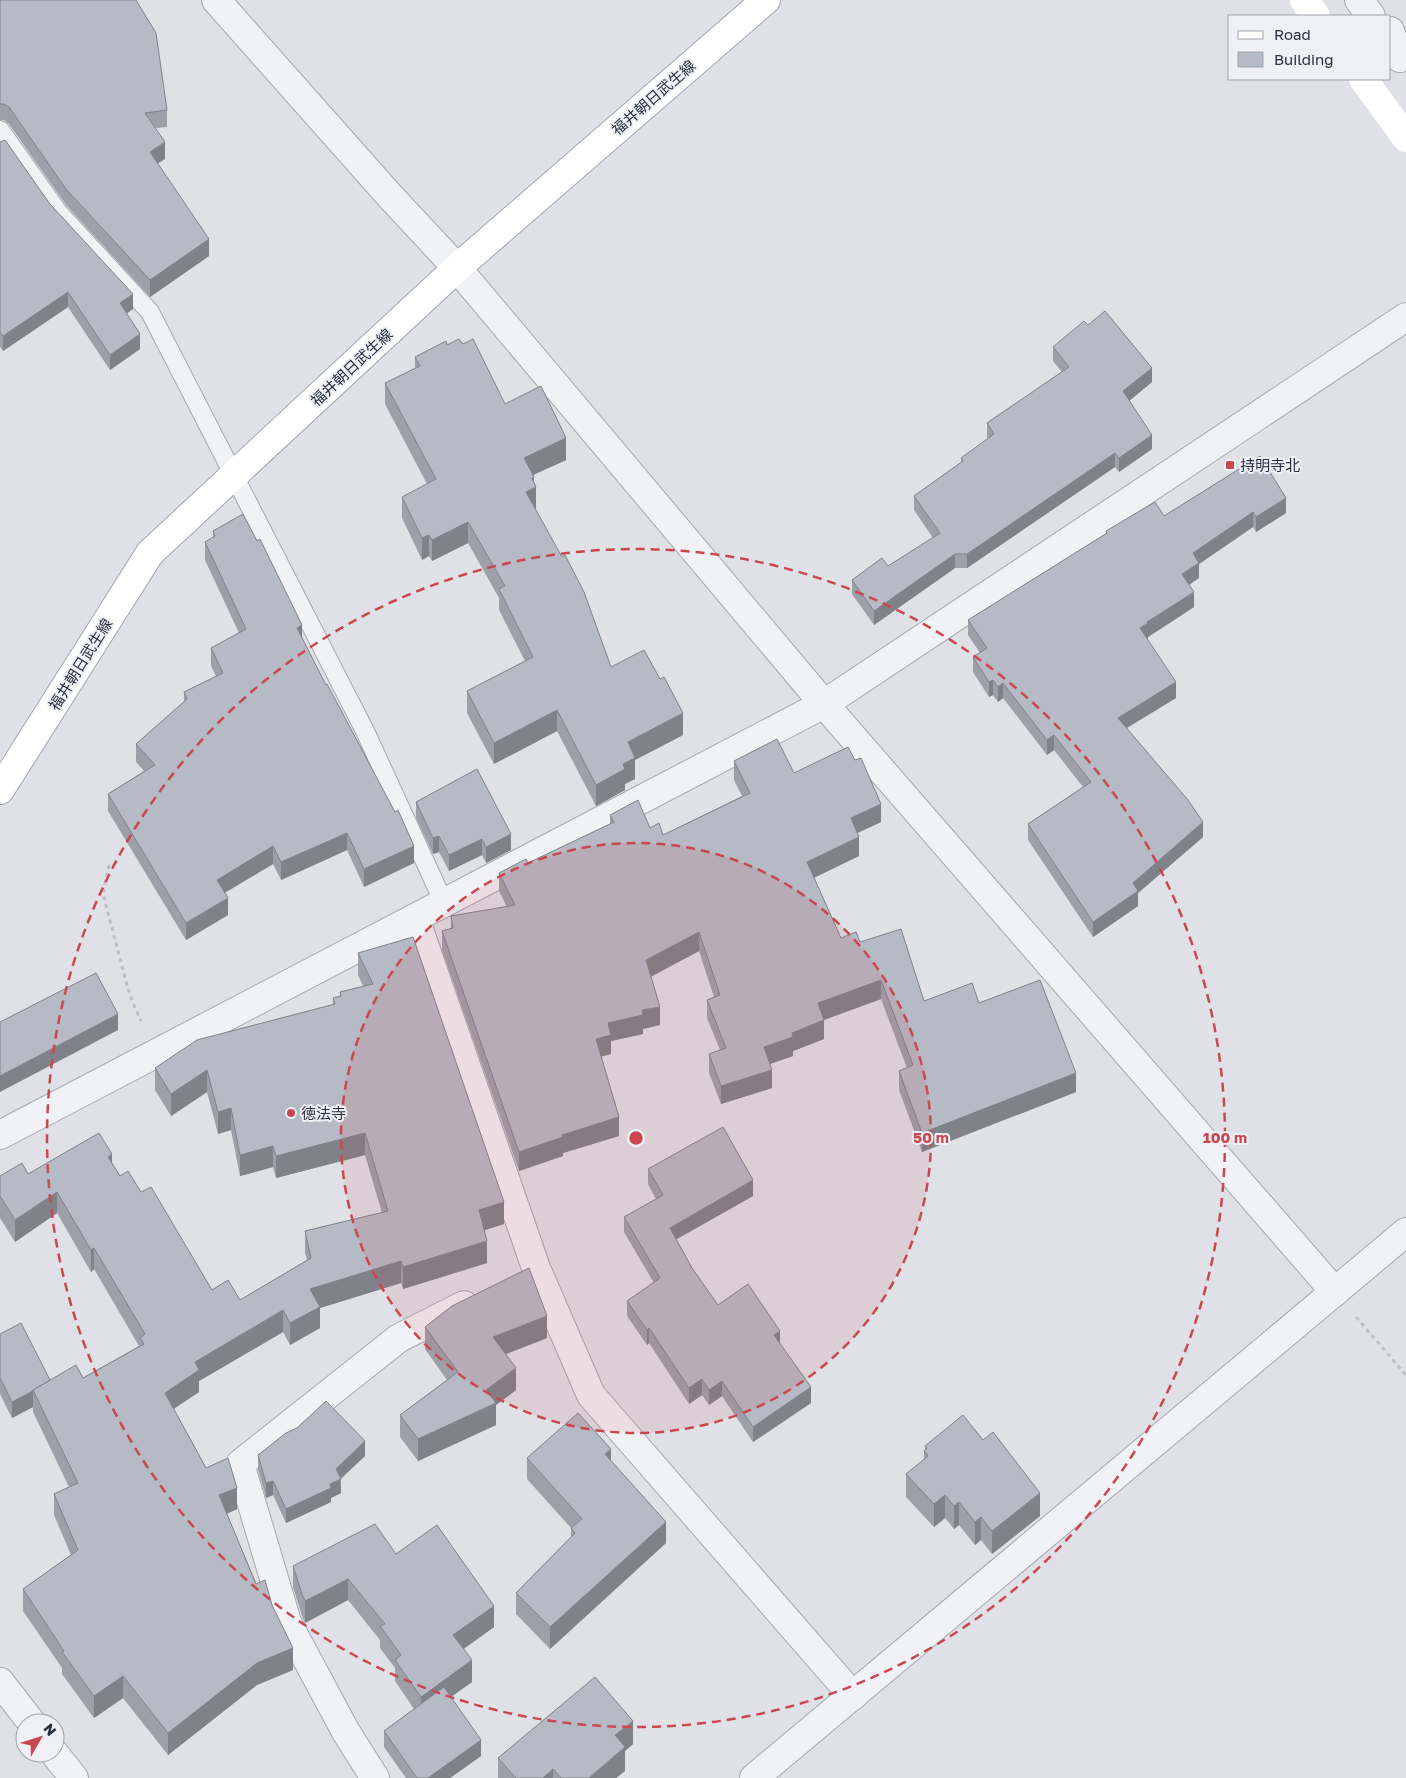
<svg xmlns="http://www.w3.org/2000/svg" width="1406" height="1778" font-family="'Golos Text','Noto Sans JP',sans-serif">
  <style>
    .lines { fill: none; stroke-linecap: round; stroke-linejoin: round }
    .service-casing { stroke: #a4a8b1; stroke-width: 20 }
    .minor-casing { stroke: #a4a8b1; stroke-width: 30 }
    .tertiary-casing { stroke: #a4a8b1; stroke-width: 30 }
    .primary-casing { stroke: #9ea5b3; stroke-width: 30 }
    .path { stroke: #bdbfc6; stroke-width: 3; stroke-dasharray: 4 4; stroke-linecap: butt }
    .service { stroke: #f1f2f6; stroke-width: 18 }
    .minor { stroke: #f1f2f6; stroke-width: 28 }
    .tertiary { stroke: #f1f2f6; stroke-width: 28 }
    .secondary { stroke: #fff; stroke-width: 28 }
    .primary { stroke: #fff; stroke-width: 28 }
    .wall { fill: #9da0a9 }
    .shaded-wall { fill: #7f8289 }
    .building { fill: #b6bac4; stroke: #7f8289 }
    .ring { fill: none; stroke: #c94751; stroke-width: 2.5; stroke-dasharray: 9 6 }
    .poi-dot { fill: #c94751; stroke: #eef0f5; stroke-width: 2 }
    .labels { text-anchor: middle; dominant-baseline: central; stroke-width: 4; stroke-linejoin: round; paint-order: stroke }
    .street-label { font-size: 15px; fill: #282f3e; stroke: #eef0f5 }
    .poi-label { font-size: 15px; fill: #282f3e; stroke: #eef0f5; text-anchor: start }
    .centre { fill: #c94751; stroke: #eef0f5; stroke-width: 2.5 }
    .ring-label { font-size: 15px; text-anchor: middle; font-weight: bold; fill: #c94751; stroke: #eef0f5; stroke-width: 4; stroke-linejoin: round; paint-order: stroke }
  </style>
  <rect width="100%" height="100%" fill="#dfe1e7"/>
  <g class="lines">
    <defs>
      <polyline id="service" points="0,130 58,212 150,312 365,731 444,903"/>
      <g id="minor">
        <polyline points="216,0 389,195 457,268 824,704 1335,1292"/>
        <polyline points="1359,0 1371,16"/>
        <polyline points="1390,31 1400,58 1406,54"/>
        <polyline points="415,918 536,1268 591,1395 853,1696"/>
        <polyline points="0,1682 32,1723"/>
        <polyline points="54,1753 74,1778"/>
        <polyline points="375,1778 346,1732 287,1622 240,1464 399,1338 464,1305"/>
        <polyline points="754,1778 1406,1232"/>
      </g>
      <polyline id="tertiary" points="0,1135 824,704 1406,317"/>
      <polyline id="primary" points="0,790 150,553 457,268 766,0"/>
    </defs>
    <use href="#service" class="service-casing"/>
    <use href="#minor" class="minor-casing"/>
    <use href="#tertiary" class="tertiary-casing"/>
    <use href="#primary" class="primary-casing"/>
    <g class="path">
      <polyline points="109,865 103,894 130,996 141,1021"/>
      <polyline points="1356,1317 1406,1375"/>
    </g>
    <use href="#service" class="service"/>
    <use href="#minor" class="minor"/>
    <use href="#tertiary" class="tertiary"/>
    <g class="secondary">
      <polyline points="1304,0 1316,16"/>
      <polyline points="1363,79 1406,138"/>
    </g>
    <use href="#primary" class="primary"/>
  </g>
  <g class="wall">
    <polygon points="0,0 167,110 167,127 155,128 165,159 158,163 209,256 150,297 66,205 9,124 4,120 0,120"/>
    <polygon points="0,142 50,204 133,309 127,313 140,349 110,370 68,307 3,351 0,347"/>
    <polygon points="447,345 505,404 566,460 533,475 536,508 535,509 611,667 683,735 635,760 635,779 625,784 625,790 596,806 557,731 494,764 467,713 467,691 525,661 499,610 499,598 468,543 432,561 429,556 422,560 402,518 402,497 427,484 385,404 385,383 415,368 415,357"/>
    <polygon points="1053,347 1152,382 1129,401 1152,449 1119,472 1115,467 967,568 955,568 874,625 852,594 852,580 888,566 933,538 914,510 914,496 961,462 961,458 988,439 987,437 987,423 1062,372 1053,361"/>
    <polygon points="1260,456 1286,513 1256,532 1253,527 1199,564 1199,578 1189,585 1194,607 1148,637 1147,639 1176,698 1127,728 1203,837 1138,893 1138,906 1093,937 1028,840 1028,824 1083,787 1054,750 1047,755 1003,698 998,702 993,695 989,697 973,672 973,657 980,653 968,635 968,620 1106,534 1106,531 1164,516"/>
    <polygon points="213,531 302,639 414,863 364,887 347,850 281,880 273,864 225,893 228,915 186,940 108,811 108,794 144,771 136,762 136,744 184,702 184,692 216,676 211,666 211,648 239,633 205,560 205,542 213,537"/>
    <polygon points="734,761 794,773 881,822 857,833 859,856 814,878 841,938 860,942 924,1001 979,1003 1076,1092 922,1152 899,1090 899,1071 907,1068 881,999 824,1020 824,1039 793,1051 793,1056 770,1064 772,1088 721,1104 709,1073 709,1054 720,1050 707,1018 707,1000 714,997 699,951 651,977 660,1025 643,1029 643,1034 611,1041 611,1054 601,1056 619,1136 563,1153 563,1156 519,1171 442,950 442,931 451,928 451,916 507,907 499,891 499,873 528,863 610,824 610,815 650,828 663,835 742,796 734,780"/>
    <polygon points="416,802 511,850 486,863 482,855 449,871 439,852 433,854 416,818"/>
    <polygon points="358,953 504,1224 484,1230 487,1263 403,1289 401,1283 320,1308 320,1328 290,1345 283,1332 199,1381 199,1392 174,1409 206,1468 237,1509 227,1514 293,1670 257,1685 168,1755 123,1698 94,1718 62,1674 62,1668 23,1611 23,1589 71,1555 54,1515 54,1494 69,1487 33,1412 33,1407 12,1418 0,1394 0,1334 50,1380 83,1378 139,1346 94,1269 91,1272 57,1213 15,1242 0,1218 0,1176 28,1174 112,1163 120,1176 141,1192 212,1290 240,1300 307,1260 305,1253 305,1231 382,1213 365,1155 276,1178 273,1167 240,1176 231,1130 218,1134 207,1092 171,1116 155,1090 155,1068 333,1005 333,998 340,996 340,992 363,986 358,975"/>
    <polygon points="648,1169 753,1196 676,1239 692,1268 718,1305 780,1344 811,1403 753,1442 722,1396 709,1405 702,1395 689,1404 649,1343 647,1345 627,1316 627,1301 654,1283 624,1232 624,1217 656,1199 648,1184"/>
    <polygon points="425,1327 547,1338 506,1354 516,1390 496,1405 496,1425 418,1461 400,1437 400,1415 447,1380 425,1349"/>
    <polygon points="925,1446 1040,1516 992,1554 981,1540 975,1545 959,1525 954,1529 945,1518 934,1527 906,1497 906,1474 924,1460 924,1451 925,1450"/>
    <polygon points="258,1455 365,1456 341,1479 341,1493 331,1498 331,1502 286,1523 273,1495 266,1498 258,1470"/>
    <polygon points="527,1458 611,1461 666,1543 550,1649 516,1614 516,1593 571,1537 571,1528 527,1479"/>
    <polygon points="396,1554 494,1627 464,1649 472,1682 451,1697 481,1756 450,1778 406,1778 384,1747 384,1731 414,1709 395,1681 395,1668 380,1648 380,1640 348,1600 305,1623 302,1616 293,1587 293,1566"/>
    <polygon points="633,1744 625,1751 625,1771 616,1778 498,1778 498,1758"/>
  </g>
  <g class="shaded-wall">
    <polygon points="165,142 165,159 150,168 150,152"/>
    <polygon points="209,239 209,256 150,297 150,280"/>
    <polygon points="68,292 68,307 3,351 3,336"/>
    <polygon points="133,294 133,309 120,318 120,303"/>
    <polygon points="140,334 140,349 110,370 110,355"/>
    <polygon points="1152,368 1152,382 1123,406 1123,391"/>
    <polygon points="1152,435 1152,449 1119,472 1119,458"/>
    <polygon points="566,438 566,460 524,479 524,458"/>
    <polygon points="1115,453 1115,467 967,568 967,554"/>
    <polygon points="534,477 534,488 536,487 536,508 526,514 526,492 532,478"/>
    <polygon points="1286,498 1286,513 1256,532 1256,517"/>
    <polygon points="1253,512 1253,527 1199,564 1199,578 1182,589 1182,574 1193,553"/>
    <polygon points="468,522 468,543 432,561 432,540"/>
    <polygon points="429,535 429,556 422,560 422,538"/>
    <polygon points="955,554 955,568 874,625 874,611"/>
    <polygon points="1194,592 1194,607 1148,637 1148,639 1140,643 1140,628 1147,622"/>
    <polygon points="302,625 302,642 297,628"/>
    <polygon points="993,680 993,695 989,697 989,682"/>
    <polygon points="1176,682 1176,698 1118,733 1118,718"/>
    <polygon points="1003,683 1003,698 998,702 998,687"/>
    <polygon points="557,710 557,731 494,764 494,743"/>
    <polygon points="683,713 683,735 635,760 635,779 625,784 625,790 596,806 596,785 628,742"/>
    <polygon points="1054,735 1054,750 1047,755 1047,740"/>
    <polygon points="881,804 881,822 851,836 851,818"/>
    <polygon points="1203,822 1203,837 1138,893 1138,906 1093,937 1093,922 1133,883"/>
    <polygon points="347,833 347,850 281,880 281,862"/>
    <polygon points="511,834 511,850 486,863 486,847"/>
    <polygon points="439,836 439,852 433,854 433,838"/>
    <polygon points="859,837 859,856 807,881 807,862"/>
    <polygon points="482,839 482,855 449,871 449,855"/>
    <polygon points="273,846 273,864 217,897 217,880"/>
    <polygon points="414,846 414,863 364,887 364,869"/>
    <polygon points="228,898 228,915 186,940 186,923"/>
    <polygon points="699,932 699,951 646,979 646,960"/>
    <polygon points="881,980 881,999 818,1022 818,1003"/>
    <polygon points="660,1007 660,1025 643,1029 643,1034 611,1041 611,1054 596,1058 596,1039 608,1023 642,1010"/>
    <polygon points="118,1014 118,1030 0,1092 0,1076"/>
    <polygon points="824,1020 824,1039 793,1051 793,1056 764,1066 764,1047 792,1033"/>
    <polygon points="207,1070 207,1092 171,1116 171,1094"/>
    <polygon points="772,1070 772,1088 721,1104 721,1086"/>
    <polygon points="1076,1073 1076,1092 922,1152 922,1133"/>
    <polygon points="231,1108 231,1130 218,1134 218,1112"/>
    <polygon points="619,1117 619,1136 563,1153 563,1156 519,1171 519,1152 562,1135"/>
    <polygon points="365,1133 365,1155 276,1178 276,1156"/>
    <polygon points="273,1146 273,1167 240,1176 240,1155"/>
    <polygon points="112,1154 112,1176 108,1157"/>
    <polygon points="753,1180 753,1196 670,1243 670,1228"/>
    <polygon points="57,1192 57,1213 15,1242 15,1220"/>
    <polygon points="504,1202 504,1224 479,1232 479,1210"/>
    <polygon points="487,1241 487,1263 403,1289 403,1267"/>
    <polygon points="94,1248 94,1269 91,1272 91,1250"/>
    <polygon points="401,1261 401,1283 320,1308 320,1328 290,1345 290,1323 310,1289"/>
    <polygon points="283,1310 283,1332 199,1381 199,1392 165,1414 165,1393 195,1362"/>
    <polygon points="547,1316 547,1338 493,1359 493,1337"/>
    <polygon points="649,1328 649,1343 647,1345 647,1330"/>
    <polygon points="780,1331 780,1346 774,1335"/>
    <polygon points="516,1368 516,1390 496,1405 496,1425 418,1461 418,1439"/>
    <polygon points="702,1379 702,1395 689,1404 689,1388"/>
    <polygon points="722,1381 722,1396 709,1405 709,1390"/>
    <polygon points="811,1387 811,1403 753,1442 753,1427"/>
    <polygon points="33,1391 33,1407 12,1418 12,1402"/>
    <polygon points="365,1441 365,1456 340,1479 341,1493 331,1498 331,1502 286,1523 286,1509 330,1484 336,1469"/>
    <polygon points="611,1449 611,1470 605,1454"/>
    <polygon points="273,1481 273,1495 266,1498 266,1483"/>
    <polygon points="237,1488 237,1509 219,1517 219,1495"/>
    <polygon points="1040,1493 1040,1516 992,1554 992,1531"/>
    <polygon points="945,1495 945,1518 934,1527 934,1504"/>
    <polygon points="959,1502 959,1525 954,1529 954,1506"/>
    <polygon points="981,1517 981,1540 975,1545 975,1522"/>
    <polygon points="666,1522 666,1543 550,1649 550,1627"/>
    <polygon points="348,1579 348,1600 305,1623 305,1601"/>
    <polygon points="494,1606 494,1627 453,1656 453,1635"/>
    <polygon points="293,1648 293,1670 257,1685 168,1755 168,1733 257,1663"/>
    <polygon points="472,1660 472,1682 421,1718 421,1697"/>
    <polygon points="123,1676 123,1698 94,1718 94,1696"/>
    <polygon points="633,1721 633,1744 625,1751 625,1771 616,1778 589,1778 615,1735"/>
    <polygon points="481,1740 481,1756 450,1778 428,1778"/>
    <polygon points="553,1769 553,1778 543,1778"/>
  </g>
  <g class="building">
    <polygon points="0,0 136,0 156,33 167,110 145,113 165,142 150,152 209,239 150,280 66,189 9,107 4,104 0,104"/>
    <polygon points="5,140 50,204 133,294 120,303 140,334 110,355 68,292 3,336 0,332 0,142"/>
    <polygon points="1105,311 1152,368 1123,391 1152,435 1119,458 1115,453 967,554 955,554 874,611 852,580 882,558 888,566 940,533 914,496 963,461 961,458 994,434 987,423 1069,367 1053,347 1084,321 1088,325"/>
    <polygon points="459,339 463,344 473,339 505,404 541,386 566,438 524,458 534,477 532,478 536,487 526,492 562,557 565,555 584,592 611,667 644,650 660,679 664,677 683,713 628,742 635,758 623,764 625,769 596,785 557,710 494,743 467,691 533,657 499,589 505,586 468,522 432,540 429,535 422,538 402,497 436,479 385,383 420,366 415,357 446,341 447,345"/>
    <polygon points="1260,456 1286,498 1256,517 1253,512 1193,553 1199,563 1182,574 1194,592 1147,622 1148,623 1140,628 1176,682 1118,718 1188,800 1203,822 1133,883 1138,891 1093,922 1028,824 1091,782 1054,735 1047,740 1003,683 998,687 993,680 989,682 973,657 987,648 968,620 1107,533 1106,531 1155,502 1164,516"/>
    <polygon points="243,514 257,541 260,539 302,625 297,628 326,685 327,684 395,812 398,810 414,846 364,869 347,833 281,862 273,846 217,880 228,898 186,923 108,794 155,765 136,744 187,699 184,692 223,673 211,648 246,629 205,542 215,536 213,531"/>
    <polygon points="777,739 794,773 848,747 855,760 861,758 881,804 851,818 859,837 807,862 841,938 856,932 860,942 901,929 924,1001 972,983 979,1003 1040,980 1076,1073 922,1133 899,1071 913,1065 881,980 818,1003 824,1020 792,1033 793,1037 764,1047 772,1070 721,1086 709,1054 726,1048 707,1000 720,995 699,932 646,960 660,1007 642,1010 643,1015 608,1023 611,1035 596,1039 619,1117 562,1135 563,1137 519,1152 442,931 453,928 451,916 515,905 499,873 526,859 528,863 614,822 610,815 638,800 650,828 659,823 663,835 750,793 734,761"/>
    <polygon points="477,769 511,834 486,847 482,839 449,855 439,836 433,838 416,802"/>
    <polygon points="413,937 504,1202 479,1210 487,1241 403,1267 401,1261 310,1289 320,1307 290,1323 283,1310 195,1362 199,1370 165,1393 206,1468 228,1458 237,1488 219,1495 256,1584 265,1580 272,1605 293,1648 257,1663 168,1733 123,1676 94,1696 62,1652 64,1651 23,1589 78,1550 54,1494 78,1483 33,1390 76,1365 83,1378 144,1344 140,1338 145,1334 94,1248 91,1250 57,1192 15,1220 0,1196 0,1176 22,1163 28,1174 99,1133 112,1154 108,1157 120,1176 128,1171 141,1192 151,1187 212,1290 228,1280 240,1300 311,1258 305,1231 388,1211 365,1133 276,1156 273,1146 240,1155 231,1108 218,1112 207,1070 171,1094 155,1068 197,1040 335,1004 333,998 341,996 340,992 373,984 358,953"/>
    <polygon points="96,973 118,1014 0,1076 0,1022"/>
    <polygon points="723,1127 753,1180 670,1228 692,1268 718,1305 748,1284 780,1331 774,1335 811,1387 753,1427 722,1381 709,1390 702,1379 689,1388 649,1328 647,1330 627,1301 660,1278 624,1217 663,1195 648,1169"/>
    <polygon points="529,1268 547,1316 493,1337 516,1368 486,1390 496,1403 418,1439 400,1415 458,1372 425,1327 452,1306"/>
    <polygon points="21,1323 50,1380 33,1390 33,1391 12,1402 0,1378 0,1334"/>
    <polygon points="326,1401 365,1441 336,1469 341,1479 330,1484 331,1488 286,1509 273,1481 266,1483 258,1455 286,1433 297,1428"/>
    <polygon points="578,1413 611,1449 605,1454 666,1522 550,1627 516,1593 575,1533 571,1528 582,1519 527,1458"/>
    <polygon points="963,1415 983,1440 993,1432 1040,1493 992,1531 981,1517 975,1522 959,1502 954,1506 945,1495 934,1504 906,1474 928,1456 924,1451 927,1448 925,1446"/>
    <polygon points="375,1524 396,1554 437,1525 494,1606 453,1635 472,1660 421,1697 395,1660 401,1655 380,1626 385,1624 348,1579 305,1601 302,1594 293,1566"/>
    <polygon points="595,1677 633,1721 615,1735 625,1747 589,1778 561,1778 553,1769 543,1778 516,1778 498,1758"/>
    <polygon points="444,1687 481,1740 428,1778 417,1778 384,1731"/>
  </g>
  <circle cx="636" cy="1138" r="295" fill="#c94751" fill-opacity=".12"/>
  <g class="ring">
    <circle cx="636" cy="1138" r="295"/>
    <circle cx="636" cy="1138" r="589"/>
  </g>
  <g class="poi-dot">
    <rect x="1225" y="460" width="10" height="10" rx="2.5"/>
    <circle cx="291" cy="1113" r="5"/>
  </g>
  <g class="labels">
    <g class="street-label">
      <text transform="translate(653 97) rotate(-41)">福井朝日武生線</text>
      <text transform="translate(351 367) rotate(-43)">福井朝日武生線</text>
      <text transform="translate(80 664) rotate(-58)">福井朝日武生線</text>
    </g>
    <g class="poi-label">
      <text x="1240" y="465">持明寺北</text>
      <text x="301" y="1113">徳法寺</text>
    </g>
  </g>
  <circle cx="636" cy="1138" r="8" class="centre"/>
  <g class="ring-label">
    <text x="931" y="1143">50 m</text>
    <text x="1225" y="1143">100 m</text>
  </g>
  <rect x="1228" y="15" width="162" height="65" fill="#eef0f5" stroke="#9fa3ac"/>
  <rect x="1238" y="31" width="25" height="8" fill="#ffffff" stroke="#9fa3ac"/>
  <text x="1274" y="40" font-size="15" fill="#282f3e">Road</text>
  <rect x="1238" y="52" width="25" height="15" fill="#b6bac4" stroke="#9fa3ac"/>
  <text x="1274" y="65" font-size="15" fill="#282f3e">Building</text>
  <g transform="translate(40 1738) rotate(51)"><circle r="24" fill="#eef0f5" stroke="#9fa3ac"/>
  <path d="M0-4L9 19L0 12L-9 19Z" fill="#c94751"/>
  <text y="-8" font-size="14" font-weight="bold" text-anchor="middle" fill="#282f3e">N</text>
  </g>
</svg>
